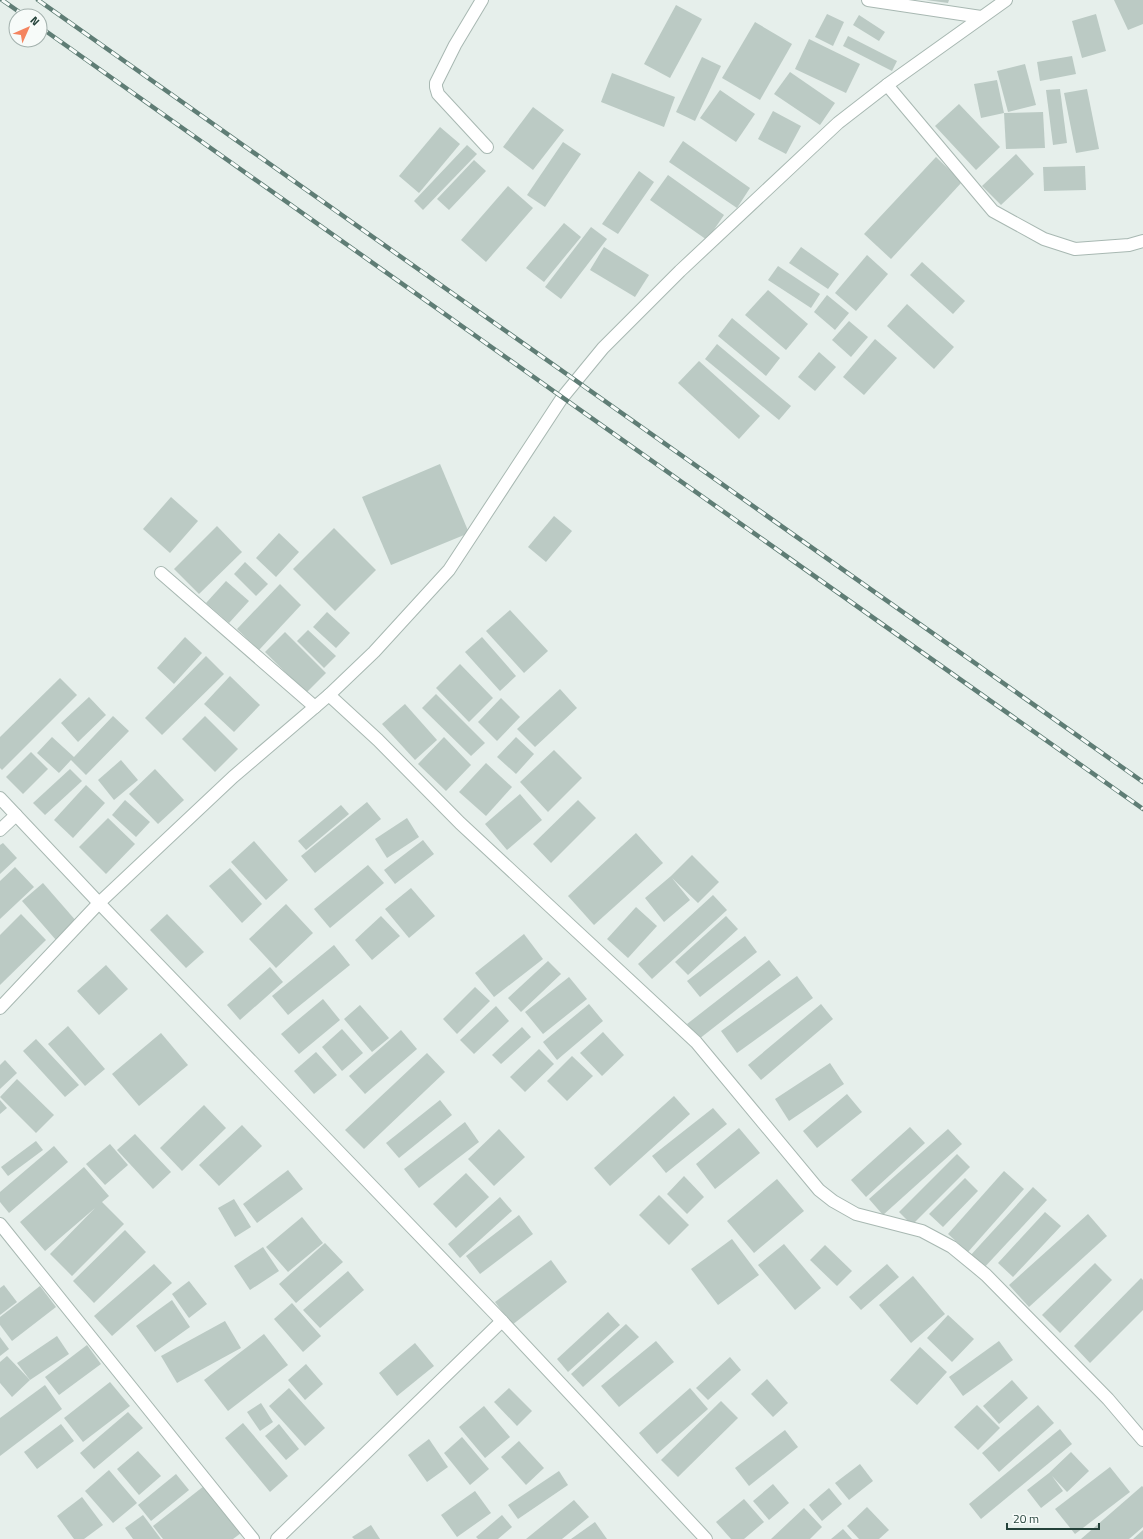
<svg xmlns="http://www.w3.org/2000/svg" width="1143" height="1539" font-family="'Titillium Web',sans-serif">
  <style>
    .building { fill: #bbcac4 }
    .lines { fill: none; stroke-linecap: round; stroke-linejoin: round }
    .street-casing { stroke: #a8b8b2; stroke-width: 14 }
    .street { stroke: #fff; stroke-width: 12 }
    .rail-casing { stroke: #5f7d75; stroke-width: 4.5 }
    .rail { stroke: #f7fbf9; stroke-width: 3; stroke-dasharray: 9; stroke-linecap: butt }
  </style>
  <rect width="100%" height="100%" fill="#e6efeb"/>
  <g class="building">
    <polygon points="926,0 949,0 948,3"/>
    <polygon points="1114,0 1143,0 1143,24 1128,30"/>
    <polygon points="676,5 702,19 670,78 644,64"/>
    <polygon points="827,14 844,22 833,46 815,37"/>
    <polygon points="1096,14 1106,51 1082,58 1072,21"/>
    <polygon points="859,15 885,32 879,41 853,25"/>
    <polygon points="755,22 792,44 760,100 722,78"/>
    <polygon points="848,36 897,61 892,71 843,46"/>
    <polygon points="809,39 860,64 846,93 795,69"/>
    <polygon points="1072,56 1076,74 1040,81 1037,62"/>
    <polygon points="702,57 721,66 695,121 676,112"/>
    <polygon points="1025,64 1036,105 1008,112 997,71"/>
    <polygon points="790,72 835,103 820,125 774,94"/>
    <polygon points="612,73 675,97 664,127 601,102"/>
    <polygon points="997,80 1004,113 981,118 974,84"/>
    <polygon points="1060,89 1067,143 1053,145 1046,90"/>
    <polygon points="1087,89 1099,149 1076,153 1064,93"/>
    <polygon points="720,90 755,114 736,142 700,118"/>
    <polygon points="959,104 1000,147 976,170 935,126"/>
    <polygon points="533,107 564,130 533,170 503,147"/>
    <polygon points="773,111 801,126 786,154 758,139"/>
    <polygon points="1043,112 1045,148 1006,149 1004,113"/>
    <polygon points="440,127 460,144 419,193 399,176"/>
    <polygon points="683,141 750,188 737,208 669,162"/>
    <polygon points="563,142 581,154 545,207 527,195"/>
    <polygon points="467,145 477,154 423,210 414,201"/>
    <polygon points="1016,154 1034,174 1001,205 982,186"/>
    <polygon points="936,157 962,182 891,259 864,234"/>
    <polygon points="474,160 486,171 449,210 437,199"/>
    <polygon points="1085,166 1086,190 1044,191 1043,167"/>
    <polygon points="639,171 654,182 618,234 602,224"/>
    <polygon points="668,175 724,215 707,240 650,200"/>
    <polygon points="508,186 533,208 486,262 461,240"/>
    <polygon points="564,223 581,237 544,282 526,268"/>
    <polygon points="591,227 607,239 561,299 545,287"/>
    <polygon points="604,247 649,275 635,297 590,270"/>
    <polygon points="801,247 839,274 828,289 789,263"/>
    <polygon points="867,255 888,274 856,311 835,293"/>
    <polygon points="922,262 965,301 953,314 910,275"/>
    <polygon points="778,266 820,294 811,308 768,280"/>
    <polygon points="768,290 808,324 786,350 745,315"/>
    <polygon points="827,295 849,313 835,330 814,312"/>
    <polygon points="907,304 954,347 934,369 887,326"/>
    <polygon points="732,318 780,358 766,376 718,336"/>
    <polygon points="849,321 868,337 851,357 832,340"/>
    <polygon points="875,339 897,358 864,395 843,377"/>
    <polygon points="717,344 791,406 779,420 705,359"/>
    <polygon points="819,352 836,367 815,391 798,377"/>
    <polygon points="699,361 760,416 739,439 678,383"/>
    <polygon points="440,464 469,533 391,565 362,497"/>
    <polygon points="171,497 198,521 170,553 143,529"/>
    <polygon points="554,516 572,531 546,562 528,547"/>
    <polygon points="217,526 242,552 199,594 174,569"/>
    <polygon points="334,528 376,570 335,611 293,569"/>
    <polygon points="279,533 299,552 276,577 256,558"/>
    <polygon points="245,562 268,584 256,596 234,574"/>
    <polygon points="226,581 249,601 229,623 206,603"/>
    <polygon points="280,584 301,605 259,650 237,629"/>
    <polygon points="510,610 548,651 524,673 486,631"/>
    <polygon points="327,612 350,633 336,648 313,627"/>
    <polygon points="308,630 336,656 324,668 297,641"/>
    <polygon points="285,632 326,673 306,693 265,652"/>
    <polygon points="185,637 202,653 174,684 157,668"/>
    <polygon points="482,637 516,676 500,691 465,652"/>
    <polygon points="206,656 224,674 162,735 145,718"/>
    <polygon points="460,664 493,698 469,722 436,688"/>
    <polygon points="230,676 260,705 234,732 204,704"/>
    <polygon points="60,678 77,695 2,770 0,768 0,737"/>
    <polygon points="560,689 577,708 535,747 517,729"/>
    <polygon points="436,694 485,743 471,756 422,708"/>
    <polygon points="89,697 106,715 78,742 61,723"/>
    <polygon points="501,698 520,717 497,741 478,722"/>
    <polygon points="405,704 437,740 415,760 382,724"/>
    <polygon points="113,716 129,731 86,775 71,760 59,773 37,753 52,737 74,757"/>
    <polygon points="205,716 238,749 215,772 182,739"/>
    <polygon points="444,737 471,765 446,791 418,764"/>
    <polygon points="516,737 534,754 516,774 497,757"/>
    <polygon points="554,750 582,778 548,812 520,782"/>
    <polygon points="31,752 48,769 23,794 6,777"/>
    <polygon points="121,760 138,780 114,800 98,780"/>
    <polygon points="486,763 512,787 486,816 459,792"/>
    <polygon points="70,769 82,781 45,815 33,803"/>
    <polygon points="155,769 184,800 158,824 129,794"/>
    <polygon points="86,785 105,803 73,838 54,820"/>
    <polygon points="520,794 542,820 507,850 485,824"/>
    <polygon points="125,800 150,822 136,837 112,815"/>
    <polygon points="578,800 596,818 551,863 533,844"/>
    <polygon points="367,802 381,819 315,873 301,856"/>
    <polygon points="341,805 349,814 306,850 298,841"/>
    <polygon points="108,818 135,844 106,874 79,847"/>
    <polygon points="407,818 419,837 387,858 375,839"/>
    <polygon points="636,833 663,863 594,925 568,896"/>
    <polygon points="423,840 434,854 395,884 384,870"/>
    <polygon points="254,841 288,880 266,900 231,862"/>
    <polygon points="3,843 17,858 0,874 0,845"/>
    <polygon points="692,855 719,882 698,903 672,878 690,900 664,922 645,898 671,876"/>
    <polygon points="368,865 384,883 330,928 314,909"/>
    <polygon points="15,867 34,887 0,919 0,881"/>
    <polygon points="230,868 262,904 242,923 209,886"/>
    <polygon points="43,883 77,922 56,940 22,901"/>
    <polygon points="411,888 435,916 409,938 385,909"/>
    <polygon points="713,895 727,910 652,979 638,964"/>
    <polygon points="286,904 313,933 276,968 249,939"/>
    <polygon points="636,907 657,926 628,958 607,939"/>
    <polygon points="21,914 46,940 0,985 0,935"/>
    <polygon points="167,914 204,952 186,968 150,930"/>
    <polygon points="381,916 400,936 372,960 355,940"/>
    <polygon points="726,916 738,929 688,975 675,962"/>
    <polygon points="524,934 543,959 494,997 475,973"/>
    <polygon points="745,936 757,952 700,997 687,981"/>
    <polygon points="334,945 350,965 288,1015 272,996"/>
    <polygon points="769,960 781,975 699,1039 687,1024"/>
    <polygon points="548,961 561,974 521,1012 508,998"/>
    <polygon points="106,965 128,989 99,1015 77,991"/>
    <polygon points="270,967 283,982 240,1020 227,1005"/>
    <polygon points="797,976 813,998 737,1053 721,1031"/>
    <polygon points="569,977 587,999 543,1034 525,1012"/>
    <polygon points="475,987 490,1001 457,1034 443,1019"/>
    <polygon points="323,999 340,1020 299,1054 281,1034"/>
    <polygon points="589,1004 603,1021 557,1060 543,1042"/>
    <polygon points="821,1004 833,1019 761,1080 748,1065"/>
    <polygon points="360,1005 389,1038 372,1052 344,1019"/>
    <polygon points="496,1006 509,1021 474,1054 460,1040"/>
    <polygon points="68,1026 105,1069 85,1086 48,1044"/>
    <polygon points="522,1027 531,1037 501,1064 492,1055"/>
    <polygon points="342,1029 363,1053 342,1071 322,1047"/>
    <polygon points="401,1030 417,1049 365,1094 349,1076"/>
    <polygon points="603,1032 624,1055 602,1076 580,1053"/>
    <polygon points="161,1033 188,1065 139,1106 112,1074"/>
    <polygon points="36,1039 79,1085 65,1097 23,1051"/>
    <polygon points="539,1049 554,1064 525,1092 510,1077"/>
    <polygon points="316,1052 337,1075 314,1094 294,1071"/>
    <polygon points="427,1053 445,1072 364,1149 345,1130"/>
    <polygon points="572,1056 593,1076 567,1101 547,1081"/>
    <polygon points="5,1060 17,1073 0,1089 0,1065"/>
    <polygon points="830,1063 844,1084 789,1121 775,1099"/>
    <polygon points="17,1079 54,1115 36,1133 0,1097"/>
    <polygon points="847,1094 862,1112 817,1148 803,1131"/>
    <polygon points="674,1096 690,1114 610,1186 594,1168"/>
    <polygon points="0,1100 7,1108 0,1114"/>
    <polygon points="440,1100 452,1115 399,1158 386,1143"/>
    <polygon points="204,1105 226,1128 182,1171 160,1148"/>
    <polygon points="713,1108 727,1124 666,1173 652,1156"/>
    <polygon points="465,1122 479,1142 419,1188 404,1169"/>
    <polygon points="242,1125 262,1146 219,1186 199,1165"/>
    <polygon points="910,1127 925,1143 866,1197 851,1180"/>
    <polygon points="739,1128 760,1153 715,1189 696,1164"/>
    <polygon points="499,1129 525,1157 494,1186 468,1159"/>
    <polygon points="948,1129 962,1144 883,1215 869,1199"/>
    <polygon points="135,1134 171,1172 153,1189 117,1150"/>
    <polygon points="36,1141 43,1150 8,1176 1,1167"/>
    <polygon points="110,1144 128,1165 105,1185 86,1164"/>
    <polygon points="54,1146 68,1162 9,1213 0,1202 0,1192"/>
    <polygon points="957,1154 970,1167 912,1225 899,1212"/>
    <polygon points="84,1167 109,1196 102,1202 124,1224 72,1276 50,1254 95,1208 45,1251 20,1222"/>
    <polygon points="288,1170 303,1189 257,1223 243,1204"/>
    <polygon points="1004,1171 1024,1189 968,1252 948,1234"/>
    <polygon points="466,1173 489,1197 456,1228 433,1204"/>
    <polygon points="684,1176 704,1197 687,1214 667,1194"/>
    <polygon points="965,1178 978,1191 943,1227 929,1214"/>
    <polygon points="777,1179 804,1211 754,1253 727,1221"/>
    <polygon points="1033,1187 1047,1200 982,1270 969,1257"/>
    <polygon points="659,1195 689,1225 669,1245 639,1215"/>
    <polygon points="500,1197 512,1211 460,1258 448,1244"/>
    <polygon points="234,1199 251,1227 235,1237 218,1208"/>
    <polygon points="1045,1212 1061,1226 1013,1277 998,1263"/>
    <polygon points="1088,1214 1107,1236 1029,1307 1009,1285"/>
    <polygon points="519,1215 533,1234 480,1274 466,1256"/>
    <polygon points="302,1217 323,1243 288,1272 266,1247"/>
    <polygon points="125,1230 146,1252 94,1303 73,1281"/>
    <polygon points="732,1239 759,1275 718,1305 691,1269"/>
    <polygon points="325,1243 343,1262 296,1303 279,1284"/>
    <polygon points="784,1244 821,1288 795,1310 758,1265"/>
    <polygon points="825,1245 852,1271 837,1286 810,1260"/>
    <polygon points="263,1247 279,1271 250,1290 234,1266"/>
    <polygon points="551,1260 567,1282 512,1325 495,1302"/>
    <polygon points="1095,1263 1112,1280 1060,1333 1042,1315"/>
    <polygon points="154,1264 172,1283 112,1336 94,1316"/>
    <polygon points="887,1264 899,1277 861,1310 849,1297"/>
    <polygon points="348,1271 364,1290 320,1328 303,1310"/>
    <polygon points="913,1276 945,1314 911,1343 879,1305"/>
    <polygon points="1141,1278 1143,1280 1143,1310 1090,1363 1074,1346"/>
    <polygon points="189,1281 207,1304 189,1318 172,1294"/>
    <polygon points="4,1285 17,1302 0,1315 0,1288"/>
    <polygon points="40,1286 56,1307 12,1341 0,1325 0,1317"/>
    <polygon points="172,1300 190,1327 155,1352 136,1326"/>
    <polygon points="292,1303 321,1336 303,1352 274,1319"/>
    <polygon points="608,1312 620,1325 568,1372 557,1359"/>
    <polygon points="948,1315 974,1339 952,1362 927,1338"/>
    <polygon points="225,1321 241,1348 177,1383 161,1356"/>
    <polygon points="626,1324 639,1337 583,1387 571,1374"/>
    <polygon points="264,1334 288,1365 228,1411 204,1380"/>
    <polygon points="57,1336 69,1354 30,1380 17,1363"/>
    <polygon points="0,1337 9,1349 0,1356"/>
    <polygon points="656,1341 674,1362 619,1407 601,1386"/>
    <polygon points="999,1341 1013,1360 963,1396 949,1377"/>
    <polygon points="415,1343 434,1366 397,1396 379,1373"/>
    <polygon points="87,1345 101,1364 59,1395 45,1377"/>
    <polygon points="920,1347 947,1372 917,1405 890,1380"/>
    <polygon points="7,1356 30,1380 12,1397 0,1383 0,1362"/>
    <polygon points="730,1357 741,1370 708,1400 696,1388"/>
    <polygon points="306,1364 323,1384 305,1400 288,1380"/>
    <polygon points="767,1379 788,1403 773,1417 751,1394"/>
    <polygon points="1012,1380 1028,1398 999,1424 983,1406"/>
    <polygon points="110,1382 130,1406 83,1442 64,1418"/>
    <polygon points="45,1385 62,1409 0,1456 0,1418"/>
    <polygon points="289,1388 325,1428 305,1446 269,1406"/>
    <polygon points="509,1388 532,1411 517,1426 494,1402"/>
    <polygon points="690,1388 708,1409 657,1454 639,1433"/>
    <polygon points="721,1401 738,1418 678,1477 661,1460"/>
    <polygon points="261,1403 273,1422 260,1431 247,1412"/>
    <polygon points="977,1405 1000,1428 978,1450 954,1427"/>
    <polygon points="1038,1405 1054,1423 999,1472 982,1453"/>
    <polygon points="484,1406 510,1437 485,1458 459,1427"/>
    <polygon points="128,1412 143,1428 94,1469 80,1453"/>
    <polygon points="243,1423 288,1476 270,1492 225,1438"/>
    <polygon points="61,1424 74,1441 37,1469 24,1452"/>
    <polygon points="279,1424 299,1449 286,1460 265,1436"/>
    <polygon points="1060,1429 1072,1444 981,1519 969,1504"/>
    <polygon points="785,1430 798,1447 749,1486 735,1468"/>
    <polygon points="462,1437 489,1469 470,1485 444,1453"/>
    <polygon points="429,1439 448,1467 427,1482 408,1455"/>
    <polygon points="519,1441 544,1468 526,1485 501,1457"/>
    <polygon points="138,1451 161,1476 139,1495 117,1469"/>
    <polygon points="1071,1452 1089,1471 1067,1492 1052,1476 1063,1491 1041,1508 1027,1490 1049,1473"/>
    <polygon points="860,1464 873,1481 849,1500 835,1483"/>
    <polygon points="1110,1467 1130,1492 1075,1534 1055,1509"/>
    <polygon points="109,1470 137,1503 113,1523 85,1491"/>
    <polygon points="559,1471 568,1485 518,1519 508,1505"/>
    <polygon points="176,1474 189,1490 151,1521 138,1505"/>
    <polygon points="773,1484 789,1503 769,1520 753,1501"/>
    <polygon points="204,1486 241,1533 233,1539 163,1539 153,1526"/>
    <polygon points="1142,1486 1143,1487 1143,1527 1129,1539 1081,1539"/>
    <polygon points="829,1488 842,1504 822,1521 809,1505"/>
    <polygon points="475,1491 491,1513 457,1537 441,1515"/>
    <polygon points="82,1497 103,1525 84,1539 74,1539 57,1516"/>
    <polygon points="744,1499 764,1522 744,1539 731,1539 716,1522"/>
    <polygon points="574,1500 589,1517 562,1539 526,1539"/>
    <polygon points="867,1507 889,1530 879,1539 859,1539 847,1526"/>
    <polygon points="804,1508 822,1527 810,1539 771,1539"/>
    <polygon points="143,1515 161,1539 133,1539 125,1528"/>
    <polygon points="502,1515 512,1527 498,1539 478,1539 476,1537"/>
    <polygon points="595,1522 607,1539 571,1539"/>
    <polygon points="371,1525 380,1539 354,1539 352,1537"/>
    <polygon points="843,1529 852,1539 831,1539"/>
    <polygon points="1143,1530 1143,1539 1133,1539"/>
  </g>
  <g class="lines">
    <defs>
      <g id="street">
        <polyline points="482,0 455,45 436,83 436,87 438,94 487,147"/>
        <polyline points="868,0 981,17"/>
        <polyline points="887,85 993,211 1044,239 1075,249 1129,245 1143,241"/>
        <polyline points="161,573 315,707"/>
        <polyline points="329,695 378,740 460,823 696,1042 819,1190 833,1201 856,1214 922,1231 952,1247 986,1275 1108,1399 1143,1440"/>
        <polyline points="0,798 99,903 502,1321 706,1539"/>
        <polyline points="0,830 16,815"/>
        <polyline points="0,1008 99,903 233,777 329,695 374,652 449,570 562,398 603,348 680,271 838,123 887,85 1006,0"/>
        <polyline points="0,1224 253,1539"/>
        <polyline points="277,1539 502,1321"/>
      </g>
    </defs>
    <use href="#street" class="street-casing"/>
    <use href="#street" class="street"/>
    <defs>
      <g id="rail">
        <polyline points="2,0 25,16"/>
        <polyline points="38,0 1143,782"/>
        <polyline points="40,27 1143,809"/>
      </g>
    </defs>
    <use href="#rail" class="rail-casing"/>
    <use href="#rail" class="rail"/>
  </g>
  <g transform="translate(28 28) rotate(45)"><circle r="19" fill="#f7fbf9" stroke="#a3b1ad"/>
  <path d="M0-3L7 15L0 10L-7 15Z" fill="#f4845f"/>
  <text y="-6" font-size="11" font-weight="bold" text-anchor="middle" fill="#24423a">N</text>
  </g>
  <path d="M1007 1523v6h92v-6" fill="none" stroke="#24423a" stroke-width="2"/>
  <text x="1013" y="1523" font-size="12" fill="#24423a" stroke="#f7fbf9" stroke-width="3" paint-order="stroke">20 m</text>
</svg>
